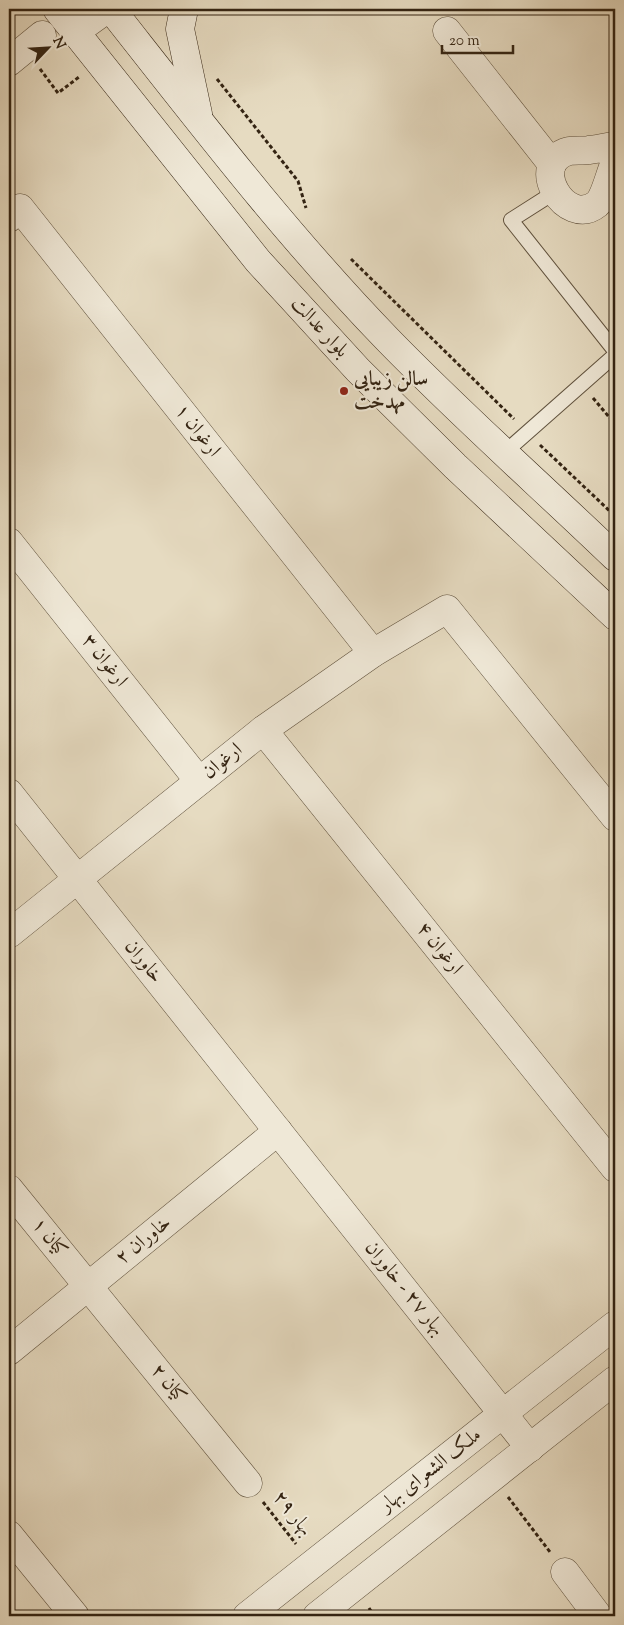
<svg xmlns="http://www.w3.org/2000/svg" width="624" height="1625" font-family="'Sorts Mill Goudy',Amiri,serif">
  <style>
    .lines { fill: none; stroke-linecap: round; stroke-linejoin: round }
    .service-casing { stroke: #60523e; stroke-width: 16 }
    .minor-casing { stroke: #60523e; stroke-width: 29 }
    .tertiary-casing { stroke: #60523e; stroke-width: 29 }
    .secondary-casing { stroke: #342413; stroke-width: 29 }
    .path { stroke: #342413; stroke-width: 3; stroke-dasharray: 4 2.5; stroke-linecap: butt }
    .service { stroke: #efe8d7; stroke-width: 14 }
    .minor { stroke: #efe8d7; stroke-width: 28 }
    .tertiary { stroke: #efe8d7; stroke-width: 28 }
    .secondary { stroke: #efe8d7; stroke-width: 28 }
    .poi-dot { fill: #8f2418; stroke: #efe8d7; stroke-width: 2 }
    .labels { text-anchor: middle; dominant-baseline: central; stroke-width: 4; stroke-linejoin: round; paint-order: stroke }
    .street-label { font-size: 20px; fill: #342413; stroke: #efe8d7 }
    .poi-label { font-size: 20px; font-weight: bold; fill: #342413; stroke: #efe8d7; text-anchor: start }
  </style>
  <rect width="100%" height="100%" fill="#e6dbc1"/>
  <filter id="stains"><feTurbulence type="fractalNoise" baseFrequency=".004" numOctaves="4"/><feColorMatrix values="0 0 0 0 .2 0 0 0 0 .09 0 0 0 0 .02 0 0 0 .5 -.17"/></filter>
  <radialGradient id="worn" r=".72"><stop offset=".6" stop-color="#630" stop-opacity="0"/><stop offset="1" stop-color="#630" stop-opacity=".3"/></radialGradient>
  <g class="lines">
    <defs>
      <g id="service">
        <polyline points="555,192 511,220 615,351"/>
        <polyline points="504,453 615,355"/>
      </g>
      <g id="minor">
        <polyline points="447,31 552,164"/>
        <polyline points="9,62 42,35"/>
        <path d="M615 146C606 147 598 149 589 150 583 151 575 150 569 151 526 163 566 229 597 204 605 197 610 173 615 162"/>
        <polyline points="9,218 20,208 373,653"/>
        <polyline points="9,542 199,781"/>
        <polyline points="263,730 615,1168"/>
        <polyline points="9,793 530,1448"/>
        <polyline points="9,934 263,730 373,653 447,609 615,817"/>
        <polyline points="9,1189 248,1483"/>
        <polyline points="9,1351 278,1131"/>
        <polyline points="9,1535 75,1616"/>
        <polyline points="565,1572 598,1616"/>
      </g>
      <g id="tertiary">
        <polyline points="75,32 107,9"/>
        <polyline points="247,1616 615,1325"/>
        <polyline points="317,1616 615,1380"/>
      </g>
      <g id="secondary">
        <polyline points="57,9 258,261 358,370 455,466 615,616"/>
        <path d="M111 9C200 122 288 237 389 341 462 416 540 485 615 557"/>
        <polyline points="184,9 180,29 198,114"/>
      </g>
    </defs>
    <use href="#service" class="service-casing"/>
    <use href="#minor" class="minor-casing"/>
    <use href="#tertiary" class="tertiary-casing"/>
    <use href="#secondary" class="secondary-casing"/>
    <g class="path">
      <polyline points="40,69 58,93 79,77"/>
      <polyline points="217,79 298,181 306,208"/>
      <polyline points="351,259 514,419"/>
      <polyline points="593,398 615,424"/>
      <polyline points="540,445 615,516"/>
      <polyline points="508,1497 550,1552"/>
      <polyline points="263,1502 296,1544"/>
      <polyline points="369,1608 374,1616"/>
    </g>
    <use href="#service" class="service"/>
    <use href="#minor" class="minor"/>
    <use href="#tertiary" class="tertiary"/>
    <use href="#secondary" class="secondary"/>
  </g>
  <circle class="poi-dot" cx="344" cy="391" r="5"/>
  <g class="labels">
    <g class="street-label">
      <text transform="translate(319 328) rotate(47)">بلوار عدالت</text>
      <text transform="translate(197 431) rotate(52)">ارغوان ۱</text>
      <text transform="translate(104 661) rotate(52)">ارغوان ۳</text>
      <text transform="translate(223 762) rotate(-39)">ارغوان</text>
      <text transform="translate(439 949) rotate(51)">ارغوان ۴</text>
      <text transform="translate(143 962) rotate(51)">خاوران</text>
      <text transform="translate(49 1238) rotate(51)">کیان ۱</text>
      <text transform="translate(144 1241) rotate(-39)">خاوران ۲</text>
      <text transform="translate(404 1289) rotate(51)">بهار ۲۷ - خاوران</text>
      <text transform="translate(168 1384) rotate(51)">کیان ۲</text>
      <text transform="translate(431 1471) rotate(-38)">ملک الشعرای بهار</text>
      <text transform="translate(292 1514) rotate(52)">بهار ۲۹</text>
    </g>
    <g class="poi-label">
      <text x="354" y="380">سالن زیبایی<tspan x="354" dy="23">مهدخت</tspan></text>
    </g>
  </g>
  <rect width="624" height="1625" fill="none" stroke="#e6dbc1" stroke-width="30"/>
  <rect x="10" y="10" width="604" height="1605" fill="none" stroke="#342413" stroke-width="2.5"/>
  <rect x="15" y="15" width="594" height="1595" fill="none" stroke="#342413"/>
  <g transform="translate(48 48) rotate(65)" stroke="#efe8d7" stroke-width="4" paint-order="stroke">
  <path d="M0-4L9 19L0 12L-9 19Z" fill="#342413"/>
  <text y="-8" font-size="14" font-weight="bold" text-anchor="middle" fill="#342413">N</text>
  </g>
  <path d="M442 45v8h71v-8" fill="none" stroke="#342413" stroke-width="2.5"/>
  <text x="449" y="45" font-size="15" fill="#342413" stroke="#efe8d7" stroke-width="4" paint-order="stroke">20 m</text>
  <rect width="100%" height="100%" filter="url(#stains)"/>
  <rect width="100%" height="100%" fill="url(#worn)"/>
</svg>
